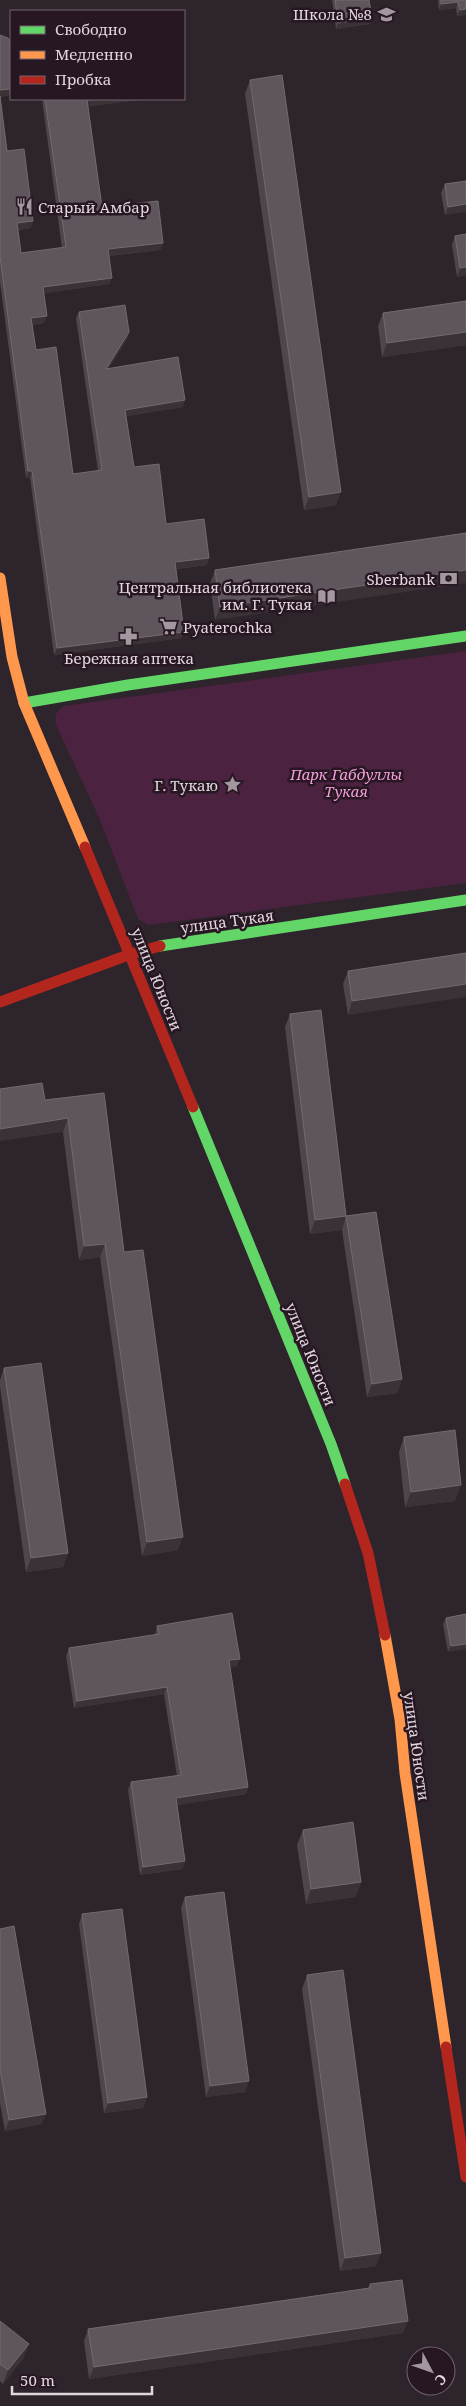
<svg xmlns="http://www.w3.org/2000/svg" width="466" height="2406" font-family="'Noto Serif',serif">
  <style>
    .green { fill: #4b2240 }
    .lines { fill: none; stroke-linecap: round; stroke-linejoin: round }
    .fast { stroke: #63d668; stroke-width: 11 }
    .slow { stroke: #ff974d; stroke-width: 11 }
    .jam { stroke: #b3261e; stroke-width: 11 }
    .wall { fill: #4e464c }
    .shaded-wall { fill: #3b3238 }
    .building { fill: #5e565c; stroke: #736a70 }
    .labels { text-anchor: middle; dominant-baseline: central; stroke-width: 5; stroke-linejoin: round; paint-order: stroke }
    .poi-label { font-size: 15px; fill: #e2d7de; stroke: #271722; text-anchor: end }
    .park-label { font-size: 15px; font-style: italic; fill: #f49dd9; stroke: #271722 }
    .street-label { font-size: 15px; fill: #e2d7de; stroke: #271722 }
  </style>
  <rect width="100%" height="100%" fill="#2e242b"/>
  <polygon class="green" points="466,651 466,883 149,925 138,919 100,820 56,725 56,714 63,706"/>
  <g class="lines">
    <g class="fast">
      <polyline points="24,703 128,685 466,636"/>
      <polyline points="160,946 466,900"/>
      <polyline points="193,1107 331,1444 345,1484"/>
    </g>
    <g class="slow">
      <polyline points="0,578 12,657 24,703 85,847"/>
      <polyline points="385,1635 400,1719 405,1773 446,2047"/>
    </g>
    <g class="jam">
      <polyline points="85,847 193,1107"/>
      <polyline points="0,1002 131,954 160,946"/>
      <polyline points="345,1484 368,1553 385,1635"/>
      <polyline points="446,2047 466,2177"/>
    </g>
  </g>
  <g class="wall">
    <polygon points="332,0 369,0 372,18 369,24 336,29"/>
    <polygon points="438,0 466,0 466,15 457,16 456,8 439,10"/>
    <polygon points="0,35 11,44 11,95 0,97 7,151 31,228 18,230 21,253 62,248 42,99 140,99 140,100 88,106 102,207 163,243 160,250 109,256 112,278 109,284 44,293 44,323 32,325 36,350 73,474 98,471 76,318 79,312 129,332 127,339 108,369 183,407 126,416 134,467 166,524 207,565 176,569 184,632 181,638 54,655 30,478 26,478 0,282"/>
    <polygon points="250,80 336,505 304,510 245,94"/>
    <polygon points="466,181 445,215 441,193 445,184"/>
    <polygon points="455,236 466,275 457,277 452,245"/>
    <polygon points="466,301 466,345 382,357 378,326 383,313"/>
    <polygon points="466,533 215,620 210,584 215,570"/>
    <polygon points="466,953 348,1015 343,984 348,971"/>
    <polygon points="290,1014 346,1216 402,1379 397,1393 367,1397 342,1230 310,1234 285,1027"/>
    <polygon points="104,1093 124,1252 178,1550 142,1556 100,1257 79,1260 63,1132 45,1100"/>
    <polygon points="4,1368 68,1553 63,1567 26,1572 0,1387 0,1380"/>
    <polygon points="404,1437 455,1501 405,1507 399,1452"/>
    <polygon points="466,1614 448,1652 443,1624 446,1618"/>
    <polygon points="157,1626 237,1666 230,1667 248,1787 246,1794 177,1805 185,1861 182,1869 140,1875 128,1790 131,1782 177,1776 164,1694 74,1708 66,1656 69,1648 155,1635"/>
    <polygon points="303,1830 361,1882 355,1897 306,1904 297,1845"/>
    <polygon points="185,1897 245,2092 206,2097 181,1908"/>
    <polygon points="82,1914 147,2097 143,2108 104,2113 79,1924"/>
    <polygon points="0,1929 42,2124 5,2131 0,2103"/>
    <polygon points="307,1975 376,2266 340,2271 302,1989"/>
    <polygon points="370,2284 403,2333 89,2379 84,2341 88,2329 368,2288"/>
    <polygon points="0,2321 24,2357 3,2384 0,2381"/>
  </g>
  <g class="shaded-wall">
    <polygon points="458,2 456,8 439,10 441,4"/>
    <polygon points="466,9 466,15 457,16 460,10"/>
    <polygon points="372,18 369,24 336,29 338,23"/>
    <polygon points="11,89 11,95 0,97 0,90"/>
    <polygon points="97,99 140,99 140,100 85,107 87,100"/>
    <polygon points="466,204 466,212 445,215 448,207"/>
    <polygon points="33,221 31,228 14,230 17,223"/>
    <polygon points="163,243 160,250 106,256 108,249"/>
    <polygon points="466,267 466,275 457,277 460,268"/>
    <polygon points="112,278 109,284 41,294 43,287"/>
    <polygon points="47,316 44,323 29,325 31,318"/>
    <polygon points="129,332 127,339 104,376 106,369"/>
    <polygon points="466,332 466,345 382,357 387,343"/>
    <polygon points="185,400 183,407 123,417 125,410"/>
    <polygon points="28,471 32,471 30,478 26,478"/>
    <polygon points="341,492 336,505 304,510 309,497"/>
    <polygon points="209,558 207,565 173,569 175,562"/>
    <polygon points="466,570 466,583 215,620 220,607"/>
    <polygon points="184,632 181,638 54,655 57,648"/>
    <polygon points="466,984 466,997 348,1015 352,1001"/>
    <polygon points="68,1118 63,1132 0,1141 0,1129"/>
    <polygon points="346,1216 342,1230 310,1234 315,1220"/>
    <polygon points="105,1244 100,1257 79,1260 84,1246"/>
    <polygon points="402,1379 397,1393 367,1397 372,1384"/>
    <polygon points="461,1485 455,1501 405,1507 411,1492"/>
    <polygon points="183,1537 178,1550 142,1556 147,1542"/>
    <polygon points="68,1553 63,1567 26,1572 31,1558"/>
    <polygon points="466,1644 466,1649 448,1652 451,1646"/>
    <polygon points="240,1659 237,1666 226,1668 229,1660"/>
    <polygon points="167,1687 164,1694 74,1708 77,1701"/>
    <polygon points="248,1787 246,1794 174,1806 176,1798"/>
    <polygon points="185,1861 182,1869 140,1875 143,1867"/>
    <polygon points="361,1882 355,1897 306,1904 311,1889"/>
    <polygon points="249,2081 245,2092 206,2097 210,2086"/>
    <polygon points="147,2097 143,2108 104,2113 108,2103"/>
    <polygon points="46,2114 42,2124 5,2131 9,2120"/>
    <polygon points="381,2253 376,2266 340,2271 345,2258"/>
    <polygon points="408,2321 403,2333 89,2379 94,2367"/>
    <polygon points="29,2344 24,2357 3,2384 8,2370"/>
  </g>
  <g class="building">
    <polygon points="335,0 369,0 372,18 338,23"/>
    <polygon points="441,0 466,0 466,9 460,10 458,2 441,4"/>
    <polygon points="0,35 8,38 11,44 11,89 0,90"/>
    <polygon points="282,75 341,492 309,497 250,80"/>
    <polygon points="0,96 7,151 24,149 33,221 17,223 21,253 66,247 45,99 97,99 87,100 102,207 158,201 163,243 108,249 112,278 43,287 47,316 31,318 36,350 56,347 73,474 102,470 79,312 125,305 129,332 106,369 178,357 185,400 125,410 134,467 159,464 166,524 204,519 209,558 175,562 184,632 57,648 32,471 28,471 0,256"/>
    <polygon points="466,181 466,204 448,207 445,184"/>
    <polygon points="466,234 466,267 460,268 455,236"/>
    <polygon points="466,301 466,332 387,343 383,313"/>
    <polygon points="466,533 466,570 220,607 215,570"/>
    <polygon points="466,953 466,984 352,1001 348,971"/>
    <polygon points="321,1010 346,1216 315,1220 290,1014"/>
    <polygon points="42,1083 45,1100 104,1093 124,1252 143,1250 183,1537 147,1542 105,1244 84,1246 68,1118 0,1129 0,1089"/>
    <polygon points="376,1212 402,1379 372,1384 346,1216"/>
    <polygon points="41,1363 68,1553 31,1558 4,1368"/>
    <polygon points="455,1430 461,1485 411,1492 404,1437"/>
    <polygon points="232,1613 240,1659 229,1660 248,1787 176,1798 185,1861 143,1867 131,1782 181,1775 167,1687 77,1701 69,1648 159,1634 157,1626"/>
    <polygon points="466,1614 466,1644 451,1646 446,1618"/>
    <polygon points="353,1822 361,1882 311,1889 303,1830"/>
    <polygon points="224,1892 249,2081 210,2086 185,1897"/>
    <polygon points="122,1909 147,2097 108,2103 82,1914"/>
    <polygon points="14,1926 46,2114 9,2120 0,2069 0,1929"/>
    <polygon points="343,1970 381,2253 345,2258 307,1975"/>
    <polygon points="402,2280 408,2321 94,2367 88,2329 370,2288 370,2284"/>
    <polygon points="0,2321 29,2344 8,2370 0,2364"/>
  </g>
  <defs>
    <symbol id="school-bare" viewBox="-9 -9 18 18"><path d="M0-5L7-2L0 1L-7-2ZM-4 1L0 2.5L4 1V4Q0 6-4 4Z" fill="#a3989f" stroke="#271722" stroke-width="2.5" paint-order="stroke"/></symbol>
    <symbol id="restaurant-bare" viewBox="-9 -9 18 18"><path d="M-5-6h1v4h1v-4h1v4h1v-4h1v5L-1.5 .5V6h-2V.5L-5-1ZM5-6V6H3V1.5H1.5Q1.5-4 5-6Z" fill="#a3989f" stroke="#271722" stroke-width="2.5" paint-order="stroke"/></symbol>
    <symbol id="bank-bare" viewBox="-9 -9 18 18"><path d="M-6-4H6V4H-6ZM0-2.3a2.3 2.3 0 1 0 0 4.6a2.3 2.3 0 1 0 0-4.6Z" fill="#a3989f" stroke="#271722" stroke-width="2.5" paint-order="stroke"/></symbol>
    <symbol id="library-bare" viewBox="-9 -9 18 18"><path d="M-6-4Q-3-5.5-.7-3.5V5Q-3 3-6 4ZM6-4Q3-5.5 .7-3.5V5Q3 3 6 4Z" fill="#a3989f" stroke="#271722" stroke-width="2.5" paint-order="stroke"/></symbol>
    <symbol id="supermarket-bare" viewBox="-9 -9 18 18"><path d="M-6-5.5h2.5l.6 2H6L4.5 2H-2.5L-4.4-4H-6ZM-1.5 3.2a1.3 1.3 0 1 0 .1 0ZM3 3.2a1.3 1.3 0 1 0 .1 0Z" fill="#a3989f" stroke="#271722" stroke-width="2.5" paint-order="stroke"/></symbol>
    <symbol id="pharmacy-bare" viewBox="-9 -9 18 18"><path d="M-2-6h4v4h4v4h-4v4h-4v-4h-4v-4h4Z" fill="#a3989f" stroke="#271722" stroke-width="2.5" paint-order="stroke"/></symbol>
    <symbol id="sight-bare" viewBox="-9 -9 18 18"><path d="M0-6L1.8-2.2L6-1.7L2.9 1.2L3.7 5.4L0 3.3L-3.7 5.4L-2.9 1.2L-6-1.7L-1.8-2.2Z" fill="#a3989f" stroke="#271722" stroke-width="2.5" paint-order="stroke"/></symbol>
  </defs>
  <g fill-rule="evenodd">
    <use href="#school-bare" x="374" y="2" width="25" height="25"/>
    <use href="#restaurant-bare" x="12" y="194" width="25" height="25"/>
    <use href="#bank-bare" x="436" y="566" width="25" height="25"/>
    <use href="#library-bare" x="314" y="584" width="25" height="25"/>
    <use href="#supermarket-bare" x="156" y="614" width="25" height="25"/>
    <use href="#pharmacy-bare" x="116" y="624" width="25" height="25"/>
    <use href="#sight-bare" x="220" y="772" width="25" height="25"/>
  </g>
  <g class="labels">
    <g class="poi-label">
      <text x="372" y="14">Школа №8</text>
      <text x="38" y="207" text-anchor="start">Старый Амбар</text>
      <text x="435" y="579">Sberbank</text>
      <text x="312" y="587">Центральная библиотека<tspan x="312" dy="17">им. Г. Тукая</tspan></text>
      <text x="183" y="627" text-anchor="start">Pyaterochka</text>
      <text x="129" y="658" text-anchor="middle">Бережная аптека</text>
      <text x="218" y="785">Г. Тукаю</text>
    </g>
    <g class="park-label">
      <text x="346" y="774">Парк Габдуллы<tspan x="346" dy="17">Тукая</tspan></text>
    </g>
    <g class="street-label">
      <text transform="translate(227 921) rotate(-8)">улица Тукая</text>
      <text transform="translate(157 979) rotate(68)">улица Юности</text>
      <text transform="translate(311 1354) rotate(68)">улица Юности</text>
      <text transform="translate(417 1746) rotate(82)">улица Юности</text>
    </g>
  </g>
  <rect x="10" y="10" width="175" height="90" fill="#271722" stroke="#72646d"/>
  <rect x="20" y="26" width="25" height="8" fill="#63d668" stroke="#72646d"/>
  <text x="55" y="35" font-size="15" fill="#e2d7de">Свободно</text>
  <rect x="20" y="51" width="25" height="8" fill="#ff974d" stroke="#72646d"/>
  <text x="55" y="60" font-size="15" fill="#e2d7de">Медленно</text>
  <rect x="20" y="76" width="25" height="8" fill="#b3261e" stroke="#72646d"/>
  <text x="55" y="85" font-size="15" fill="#e2d7de">Пробка</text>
  <g transform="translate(431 2371) rotate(131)"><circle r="24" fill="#271722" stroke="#72646d"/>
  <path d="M0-4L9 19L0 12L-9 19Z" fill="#a3989f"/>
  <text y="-8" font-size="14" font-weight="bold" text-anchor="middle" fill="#e2d7de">С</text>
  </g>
  <path d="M12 2386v8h140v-8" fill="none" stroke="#e2d7de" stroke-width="2.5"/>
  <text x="20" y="2386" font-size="15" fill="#e2d7de" stroke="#271722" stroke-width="4" paint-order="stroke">50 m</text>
</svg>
